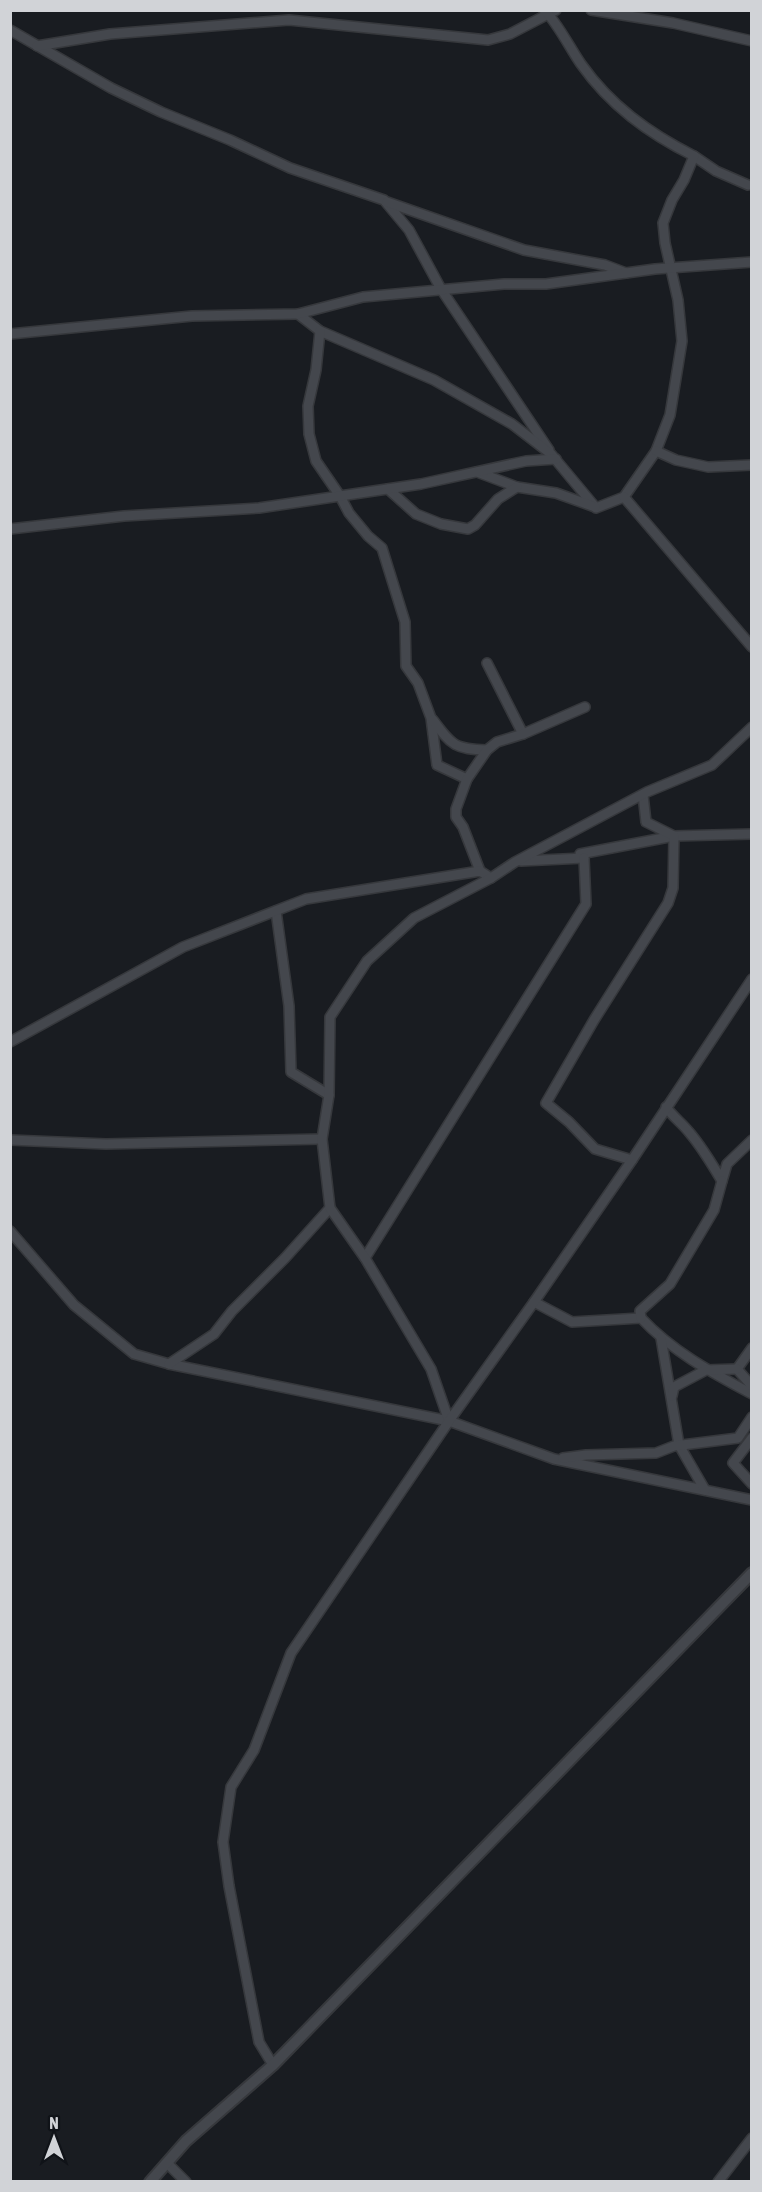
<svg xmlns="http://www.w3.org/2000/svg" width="762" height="2192" font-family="'Asap Condensed',sans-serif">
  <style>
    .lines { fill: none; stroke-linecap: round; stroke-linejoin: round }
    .minor-casing { stroke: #36383c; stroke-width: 12 }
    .tertiary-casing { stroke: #36383c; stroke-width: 14 }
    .minor { stroke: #44474d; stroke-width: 9 }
    .tertiary { stroke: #44474d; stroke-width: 10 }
  </style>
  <rect width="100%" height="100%" fill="#191c21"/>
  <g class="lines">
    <defs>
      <g id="minor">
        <polyline points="591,10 673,23 752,41"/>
        <polyline points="10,30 111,88 161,112 230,140 290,168 384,200 409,230 441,289 549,450"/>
        <polyline points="37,46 110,34 289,20 488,40 510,34 556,10"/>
        <polyline points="694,156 716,171 748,185"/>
        <polyline points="387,202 524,250 605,265 626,273"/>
        <path d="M298 314 320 331 434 380 512 424 551 454 596 508 624 497 656 451 670 415 682 341 678 300 665 243 663 223 672 200 684 180 694 156C648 133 610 105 581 64 571 50 556 20 544 10"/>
        <polyline points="320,331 316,370 308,406 309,434 316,461 340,496 349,513 368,536 382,548 405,622 406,666 418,683 431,718 437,765 467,779"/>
        <polyline points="10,334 192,316 298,314 363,297 504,284 546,284 655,269 752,262"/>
        <polyline points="656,451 676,460 708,467 752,465"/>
        <polyline points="477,472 517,487 556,493 595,507"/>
        <polyline points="388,489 416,514 441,524 468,529 475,525 498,499 517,487"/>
        <polyline points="624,497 752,647"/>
        <polyline points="10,529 124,516 259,508 421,484 526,461 556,459"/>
        <polyline points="487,663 523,734"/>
        <path d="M433 720C452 746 455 749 487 750"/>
        <polyline points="521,861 584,858 580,854 674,836 752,834"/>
        <polyline points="480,871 463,827 456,817 456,809 467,779 487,750 497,742 523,734 585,707"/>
        <polyline points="276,911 289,1006 291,1072 329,1095"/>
        <polyline points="10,1042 183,947 306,899 480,871 491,878"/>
        <path d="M666 1107C673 1117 682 1123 689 1132 702 1147 712 1164 722 1181L727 1164 752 1140"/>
        <polyline points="10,1140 106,1144 322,1139"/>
        <polyline points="632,1160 595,1149 569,1122 546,1103 594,1020 668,903 673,888 674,836 646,822 643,795"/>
        <polyline points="10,1231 74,1305 134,1354 169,1364 449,1421 554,1459 752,1500"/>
        <polyline points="365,1258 586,904 584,858"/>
        <path d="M534 1302 572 1322 641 1318C673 1352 711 1372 752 1394"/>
        <polyline points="641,1318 640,1311 670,1284 714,1210 722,1181"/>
        <polyline points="661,1338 679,1445 705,1490"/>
        <polyline points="752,1348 737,1369 752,1386"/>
        <polyline points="169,1364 214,1334 232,1311 285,1258 330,1208"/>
        <polyline points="672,1396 674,1387 706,1370 737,1369"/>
        <polyline points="449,1421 431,1369 365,1258 330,1208 322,1139 329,1095 330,1017 367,961 414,918 491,878 515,862 647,792 712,765 752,727"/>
        <polyline points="752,1438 733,1463 752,1484"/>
        <polyline points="563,1458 586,1455 656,1453 674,1446 738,1438 752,1417"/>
        <polyline points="273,2065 259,2042 229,1886 223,1842 231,1787 254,1750 291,1653 449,1421 534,1302 632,1160 752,979"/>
        <polyline points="167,2163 186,2182"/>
        <polyline points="718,2182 752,2138"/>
      </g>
      <polyline id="tertiary" points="150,2182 186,2141 273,2065 752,1573"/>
    </defs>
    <use href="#minor" class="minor-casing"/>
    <use href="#tertiary" class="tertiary-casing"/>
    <use href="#minor" class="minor"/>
    <use href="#tertiary" class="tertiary"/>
  </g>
  <rect width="762" height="2192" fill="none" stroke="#d1d3d7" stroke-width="24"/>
  <g transform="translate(54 2138)" stroke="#101318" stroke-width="4.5" paint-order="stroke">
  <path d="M0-4.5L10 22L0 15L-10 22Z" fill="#d1d3d7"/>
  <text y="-9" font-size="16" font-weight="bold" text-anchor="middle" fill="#d1d3d7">N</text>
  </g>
</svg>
